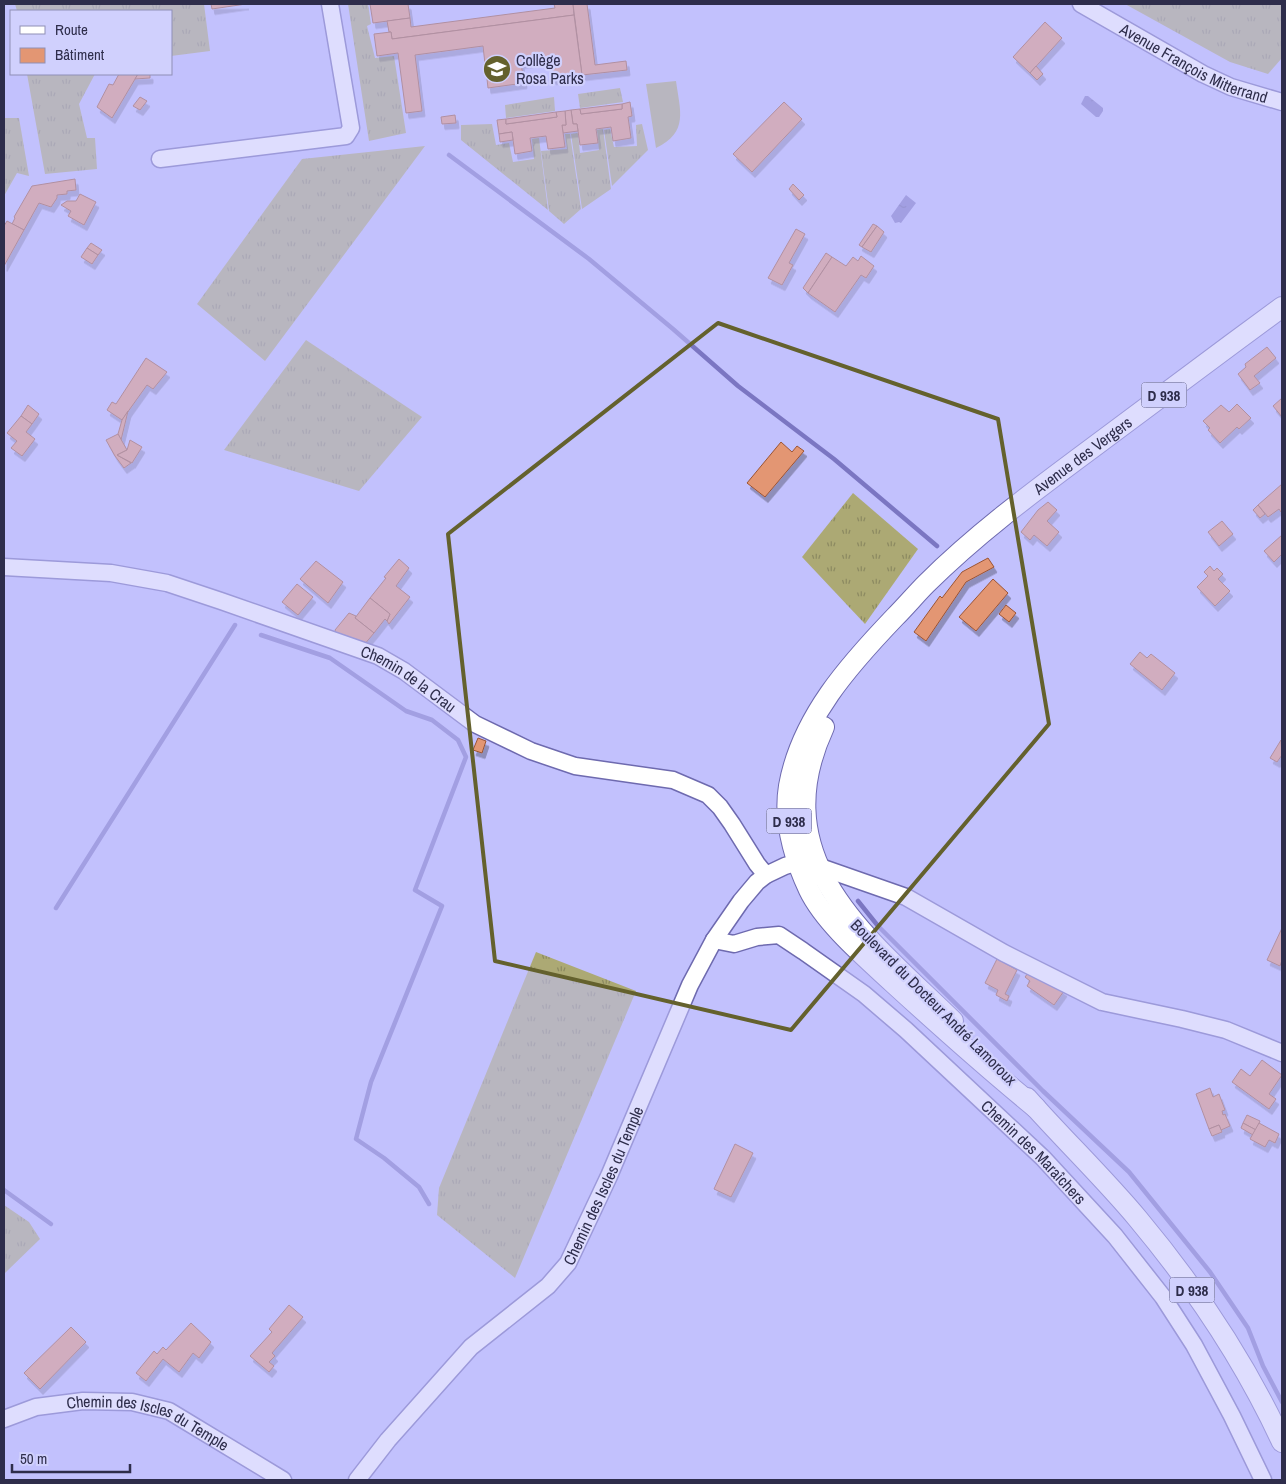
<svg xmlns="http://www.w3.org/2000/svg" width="1286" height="1484" font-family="'Archivo Narrow',sans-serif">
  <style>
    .grass { fill: url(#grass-tufts) }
    .garden { fill: #aca974 }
    .water { fill: url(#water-ripples) }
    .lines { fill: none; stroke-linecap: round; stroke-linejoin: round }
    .stream { stroke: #7b76c2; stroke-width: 4.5 }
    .building { fill: #e39673; stroke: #9b5433; filter: url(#shadow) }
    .minor-casing { stroke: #6e6aaf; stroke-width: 19 }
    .major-casing { stroke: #6e6aaf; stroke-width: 22 }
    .minor { stroke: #fff; stroke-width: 16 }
    .major { stroke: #fff; stroke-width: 20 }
    .marked { fill: none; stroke: #64612d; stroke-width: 4; stroke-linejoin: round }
    .labels { text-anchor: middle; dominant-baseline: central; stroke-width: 4.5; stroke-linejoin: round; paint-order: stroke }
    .shield { fill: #d0d0fd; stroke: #5f5e80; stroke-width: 1 }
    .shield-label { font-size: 15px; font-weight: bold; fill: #2e2d4b }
    .poi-label { font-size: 16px; fill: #2e2d4b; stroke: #d0d0fd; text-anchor: start }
    .street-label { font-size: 16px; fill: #2e2d4b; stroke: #d0d0fd }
  </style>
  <defs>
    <pattern id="grass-tufts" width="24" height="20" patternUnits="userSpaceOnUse" patternTransform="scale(1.25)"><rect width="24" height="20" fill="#aca974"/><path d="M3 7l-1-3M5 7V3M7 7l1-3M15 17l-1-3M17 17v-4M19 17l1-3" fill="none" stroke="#8c8a61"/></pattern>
    <pattern id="water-ripples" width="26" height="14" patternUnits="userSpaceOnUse" patternTransform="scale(1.25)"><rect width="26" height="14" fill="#7b76c2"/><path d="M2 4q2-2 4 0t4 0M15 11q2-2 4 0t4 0" fill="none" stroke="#6561a0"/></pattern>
    <filter id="shadow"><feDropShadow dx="3" dy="5.5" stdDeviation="0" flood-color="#0004"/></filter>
  </defs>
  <rect width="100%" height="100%" fill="#c2c1fd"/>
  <g class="grass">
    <polygon points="15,4 204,4 210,51 171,56 171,11 17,11"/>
    <polygon points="348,4 368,4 371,24 367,26 375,58 394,56 406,133 369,141"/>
    <polygon points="1125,4 1282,4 1282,58 1268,74 1230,62"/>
    <polygon points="27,74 95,74 79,104 87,138 95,138 97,169 45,174"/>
    <polygon points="620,88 623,102 580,108 578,94"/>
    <polygon points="554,97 555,111 506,118 505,105"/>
    <polygon points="4,118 19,118 29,176 17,173 4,196"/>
    <polygon points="492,124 496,145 509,143 513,162 534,159 532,139 539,138 548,210 461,140 461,125"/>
    <polygon points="642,124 648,150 612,186 604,130 610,129 614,147 637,146 636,125"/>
    <polygon points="603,129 611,189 582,209 571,134 578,133 580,153 599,150 597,130"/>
    <polygon points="565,134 570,134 581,209 564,224 549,211 541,151 567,149"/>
    <polygon points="425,146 265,361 197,304 302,159"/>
    <polygon points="306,340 422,417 359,491 224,450"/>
    <polygon points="853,493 918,549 865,624 802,557"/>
    <polygon points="536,952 636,991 515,1278 437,1215 439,1188"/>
    <polygon points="4,1205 29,1222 40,1239 4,1274"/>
  </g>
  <path class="garden" d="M676 81C680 111 689 132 656 148L646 84Z"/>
  <g class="water">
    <polygon points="1085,96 1088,96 1103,108 1103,111 1099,117 1096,117 1081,104"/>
    <polygon points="906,195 916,203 901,223 899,222 895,223 891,216"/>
  </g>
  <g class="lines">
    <g class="stream">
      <polyline points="449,155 589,259 673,329 738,386 834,459 937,546"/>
      <polyline points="261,635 330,658 406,711 432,720 458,740 466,757 415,890 442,906 371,1082 356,1139 384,1158 419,1187 429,1204"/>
      <polyline points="858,901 878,926 1043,1091 1129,1172 1210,1272 1248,1328 1263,1366 1282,1402"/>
      <polyline points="56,908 235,625"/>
      <polyline points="4,1190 51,1224"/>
    </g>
  </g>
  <g class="building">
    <polygon points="211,4 246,4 212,9"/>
    <polygon points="370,4 408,4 410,18 373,23"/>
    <polygon points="554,4 573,4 574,15 392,39 391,32 389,32 387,21 410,18 411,27 555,8"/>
    <polygon points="573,4 587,4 595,65 626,61 627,70 582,75"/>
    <polygon points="574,15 582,75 553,79 550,59 521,63 524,83 488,88 487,79 493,78 492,72 486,73 483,46 415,55 422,111 406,113 398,53 377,56 374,34 391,32 392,39"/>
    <polygon points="1045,22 1062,38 1030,73 1013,57"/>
    <polygon points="1036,66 1043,74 1037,80 1030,73"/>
    <polygon points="119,74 138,74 112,118 97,107 109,84 113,85"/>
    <polygon points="138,74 150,74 150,78 135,79"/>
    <polygon points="140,97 147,101 140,110 133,106"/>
    <polygon points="630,102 632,116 628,117 631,138 613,141 611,127 596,129 598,143 580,145 577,124 573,124 571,110 580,109 581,114 622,109 622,104"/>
    <polygon points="784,102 802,119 752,172 733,154"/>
    <polygon points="622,104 622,109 581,114 580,109"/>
    <polygon points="571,110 573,124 577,124 578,131 563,133 562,125 566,125 565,111"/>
    <polygon points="565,111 566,125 562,125 565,147 548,149 546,136 530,138 532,151 515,154 512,132 499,134 497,120 506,119 506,124 557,117 556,112"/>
    <polygon points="556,112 557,117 506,124 506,119"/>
    <polygon points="455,115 456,123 442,124 441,117"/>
    <polygon points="512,132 513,140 500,142 499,134"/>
    <polygon points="75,179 76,190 67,191 67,194 57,195 57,198 51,207 39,203 24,230 12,224 15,218 14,217 32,186"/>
    <polygon points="793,184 804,195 799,200 789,189"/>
    <polygon points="80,194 96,202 84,225 68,216 71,211 61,205 67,201 76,201"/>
    <polygon points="7,221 24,230 4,266 4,226"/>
    <polygon points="873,224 877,226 862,247 859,245"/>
    <polygon points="877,226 884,232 871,252 862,247"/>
    <polygon points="796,229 805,234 789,263 793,265 782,285 768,278"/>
    <polygon points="91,243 102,250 98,255 87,248"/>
    <polygon points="87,248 98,255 92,264 81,257"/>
    <polygon points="826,253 832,257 808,293 803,288"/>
    <polygon points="861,256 874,266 866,278 861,275 835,312 808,293 832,257 846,266 853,257 858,261"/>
    <polygon points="1267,347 1276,358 1254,376 1260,383 1250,390 1238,374 1246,367 1245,364"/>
    <polygon points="146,358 167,372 153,389 147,385 122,420 107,410 112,402 116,404"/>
    <polygon points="1282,398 1282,417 1273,406"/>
    <polygon points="1237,404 1251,418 1239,429 1237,427 1220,443 1208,430 1210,428 1203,421 1221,405 1229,412"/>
    <polygon points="28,405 39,414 32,424 21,416"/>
    <polygon points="128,411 121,440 118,434 122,420"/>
    <polygon points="21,416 32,424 26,432 35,439 22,456 11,448 17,441 7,433"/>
    <polygon points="118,434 127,450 117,455 131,463 124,468 115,456 106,440"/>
    <polygon points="130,440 142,447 132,463 117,455 127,450"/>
    <polygon points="781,442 792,452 797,446 804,451 765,497 747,483"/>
    <polygon points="1282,484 1282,510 1281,512 1279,509 1268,517 1258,505"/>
    <polygon points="1048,502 1057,510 1047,521 1059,532 1047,546 1034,535 1030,540 1021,532 1038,510"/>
    <polygon points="1258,505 1265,514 1260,518 1253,510"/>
    <polygon points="1222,521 1233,534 1219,546 1208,532"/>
    <polygon points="1282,535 1282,554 1274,562 1264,551"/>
    <polygon points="988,558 994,567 966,582 926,641 914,632 940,596 942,598 962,572"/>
    <polygon points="399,559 409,568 396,586 410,597 389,624 387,621 390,614 370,598 386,578 384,577"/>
    <polygon points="316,561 343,582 328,603 300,579"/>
    <polygon points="1210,566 1214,571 1217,568 1223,574 1218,579 1230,591 1215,606 1197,587 1208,576 1204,572"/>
    <polygon points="993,579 1008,593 976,631 959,617"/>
    <polygon points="297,584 313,597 298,615 282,602"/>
    <polygon points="370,598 390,614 387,621 385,619 374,633 355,618"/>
    <polygon points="1006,605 1016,613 1009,622 999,614"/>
    <polygon points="349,613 356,616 355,618 374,633 364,645 336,633 335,630"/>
    <polygon points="1140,652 1147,658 1151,654 1175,673 1162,690 1130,664"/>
    <polygon points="478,738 486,741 482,753 473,750"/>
    <polygon points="1281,740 1282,755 1277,762 1270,758"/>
    <polygon points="1282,928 1282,960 1280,966 1267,960"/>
    <polygon points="997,959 1017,970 1005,994 1009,996 1007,1001 996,995 998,990 985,983"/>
    <polygon points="1031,969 1064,991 1054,1005 1027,986 1030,981 1025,977"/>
    <polygon points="1262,1060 1282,1075 1269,1094 1276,1099 1269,1109 1232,1082 1241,1069 1250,1076"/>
    <polygon points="1210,1088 1213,1097 1219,1094 1225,1110 1222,1111 1223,1115 1225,1114 1230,1126 1221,1130 1219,1125 1209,1129 1196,1094"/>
    <polygon points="1247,1115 1260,1121 1256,1130 1243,1123"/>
    <polygon points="1243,1123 1256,1130 1253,1135 1241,1128"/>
    <polygon points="1259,1123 1279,1134 1275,1143 1269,1140 1265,1147 1250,1139"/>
    <polygon points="1219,1125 1222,1132 1212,1136 1209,1129"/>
    <polygon points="735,1144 753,1153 731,1197 714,1189"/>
    <polygon points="289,1305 303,1317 272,1353 275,1356 269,1362 274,1366 269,1372 250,1356 272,1332 269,1329"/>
    <polygon points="191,1323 211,1342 199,1358 193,1353 179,1372 163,1359 146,1381 136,1373 154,1351 157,1354 163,1347 166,1350"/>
    <polygon points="71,1327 86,1342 40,1389 24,1373"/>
  </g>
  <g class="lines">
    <defs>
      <g id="minor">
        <path id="s1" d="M1081 4 1203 74 1231 87 1282 102"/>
        <polyline points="160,159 346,136 351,128 330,4"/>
        <path id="s2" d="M4 567 111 573 167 583 221 601 378 656 404 671 475 724 531 751 575 766 673 780 708 795 720 807 732 824 757 864 766 875"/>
        <path id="s3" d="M714 940 734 944 757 937 779 935 803 951 864 994 906 1030 1043 1158 1115 1236 1163 1297 1194 1345 1232 1416 1263 1480"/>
        <path id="s4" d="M4 1419 36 1407 83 1401 132 1402 169 1411 283 1480"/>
        <path id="s5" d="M357 1480 388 1440 471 1347 548 1286 568 1263 609 1176 690 985 714 940 741 901 757 882 766 875 785 866 798 862H806L906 897 1004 953 1102 1002 1182 1019 1226 1030 1282 1053"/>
      </g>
      <g id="major">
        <path d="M824 727C762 861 867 937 953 1021"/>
        <path d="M1027 1098C1063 1139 1103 1177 1138 1219 1194 1286 1245 1362 1282 1442"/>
        <path id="s6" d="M1036 1108C986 1067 939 1025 892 982 865 957 825 923 809 890 794 858 783 822 789 786 801 718 850 664 895 617 906 606 916 594 926 584 983 527 1051 479 1115 431 1170 390 1226 348 1282 307"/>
      </g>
    </defs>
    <use href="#minor" class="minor-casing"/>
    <use href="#major" class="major-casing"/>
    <use href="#minor" class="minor"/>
    <use href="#major" class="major"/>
  </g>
  <path d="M0 0H1286V1484H0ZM718 323 998 419 1049 724 791 1030 495 961 448 534Z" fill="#c2c1fd" fill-opacity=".55" fill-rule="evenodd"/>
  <path class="marked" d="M718 323 998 419 1049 724 791 1030 495 961 448 534Z"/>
  <defs>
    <symbol id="school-disc" viewBox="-11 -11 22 22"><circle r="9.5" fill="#64612d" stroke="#d0d0fd"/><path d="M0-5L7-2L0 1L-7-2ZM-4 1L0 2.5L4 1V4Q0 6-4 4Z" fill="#fff"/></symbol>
  </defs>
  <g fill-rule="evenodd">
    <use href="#school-disc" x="481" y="53" width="32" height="32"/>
  </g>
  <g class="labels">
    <g class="shield">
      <rect x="1141.5" y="382.5" width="45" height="25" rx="4"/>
      <rect x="766.5" y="808.5" width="45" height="25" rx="4"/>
      <rect x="1169.5" y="1277.5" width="45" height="25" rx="4"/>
    </g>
    <g class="shield-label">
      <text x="1164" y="395">D 938</text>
      <text x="789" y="821">D 938</text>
      <text x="1192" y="1290">D 938</text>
    </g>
    <g class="poi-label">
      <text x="516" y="60">Collège<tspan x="516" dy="18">Rosa Parks</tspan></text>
    </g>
    <g class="street-label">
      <text stroke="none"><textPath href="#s1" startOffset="128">Avenue François Mitterrand</textPath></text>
      <text stroke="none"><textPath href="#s6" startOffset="874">Avenue des Vergers</textPath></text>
      <text stroke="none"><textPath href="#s2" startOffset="425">Chemin de la Crau</textPath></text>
      <text transform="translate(934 1002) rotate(45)">Boulevard du Docteur André Lamoroux</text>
      <text stroke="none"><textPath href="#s3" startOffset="402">Chemin des Maraîchers</textPath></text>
      <text stroke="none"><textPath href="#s5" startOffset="389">Chemin des Iscles du Temple</textPath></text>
      <text stroke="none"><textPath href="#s4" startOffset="151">Chemin des Iscles du Temple</textPath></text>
    </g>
  </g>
  <rect width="1286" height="1484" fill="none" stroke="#2e2d4b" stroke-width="10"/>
  <rect x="10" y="10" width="162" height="65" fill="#d0d0fd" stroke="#8f8fb6"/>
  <rect x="20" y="26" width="25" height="8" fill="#ffffff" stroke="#8f8fb6"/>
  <text x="55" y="35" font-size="15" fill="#2e2d4b">Route</text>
  <rect x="20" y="48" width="25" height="15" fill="#e39673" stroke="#8f8fb6"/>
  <text x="55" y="60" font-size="15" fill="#2e2d4b">Bâtiment</text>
  <path d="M12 1464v8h118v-8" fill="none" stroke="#2e2d4b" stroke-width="2.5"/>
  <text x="20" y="1464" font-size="15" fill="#2e2d4b" stroke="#d0d0fd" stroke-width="4" paint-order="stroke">50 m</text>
</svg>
